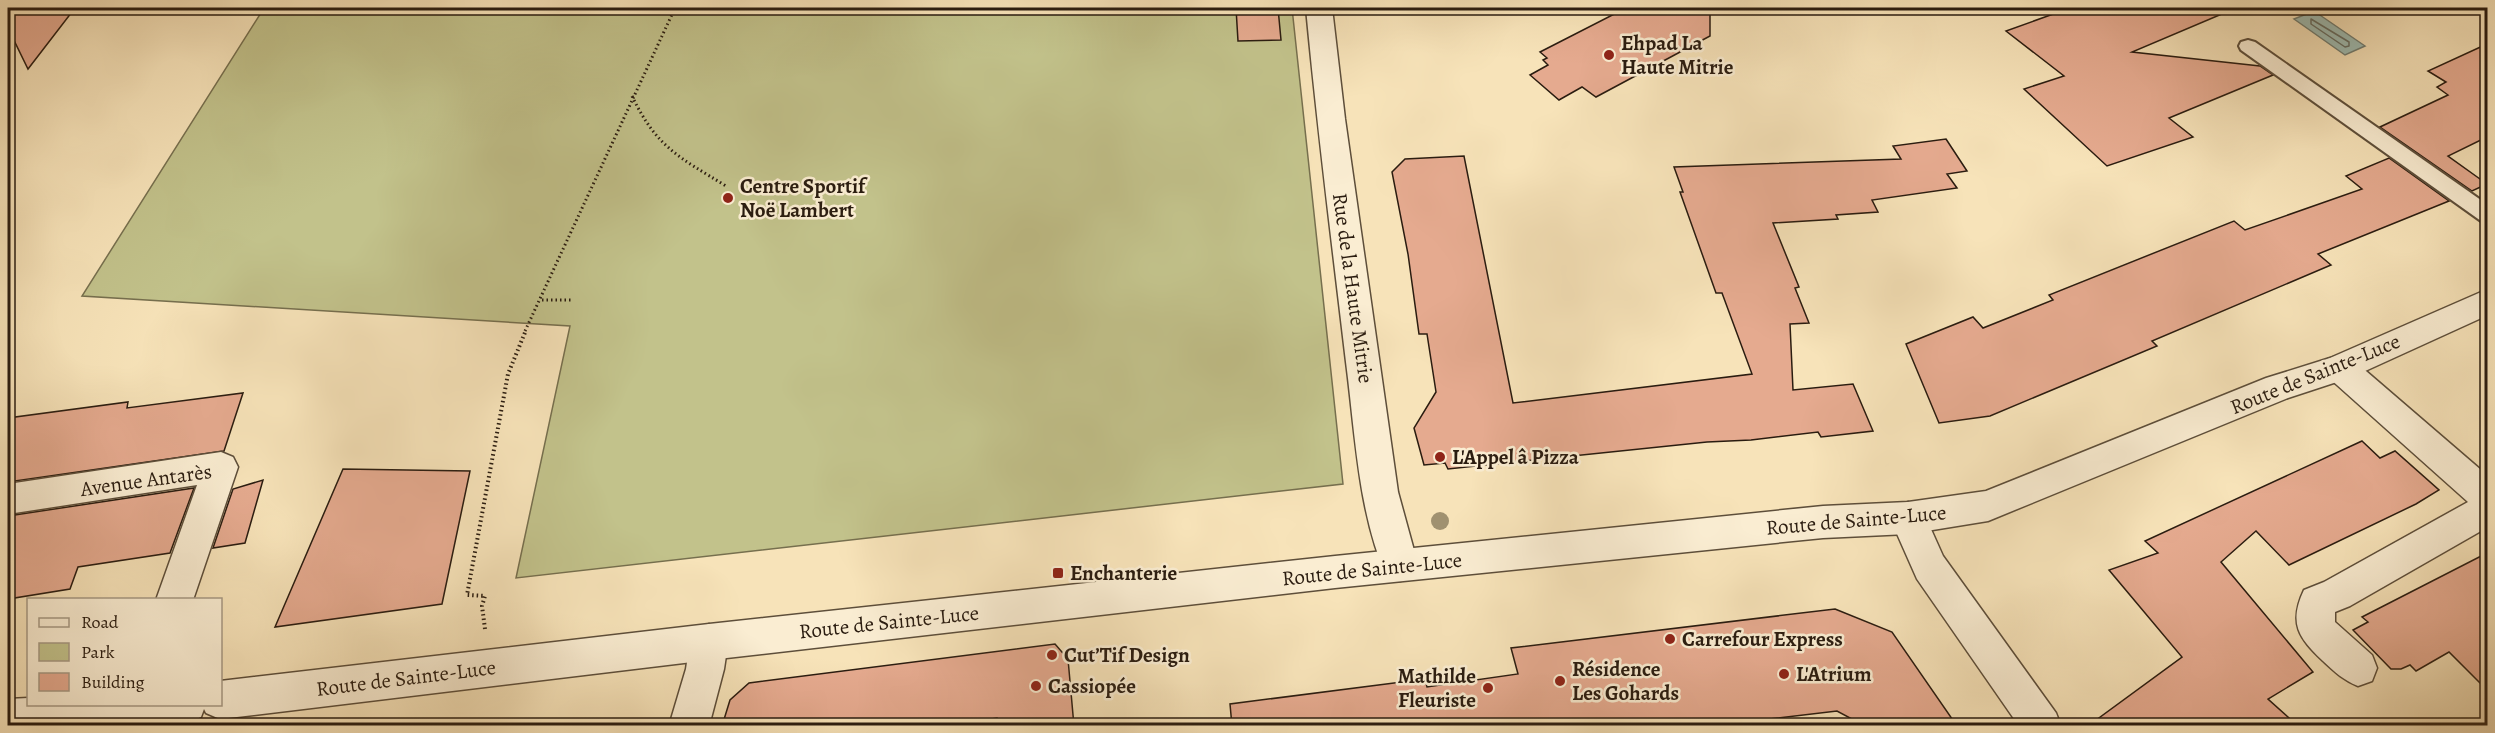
<svg xmlns="http://www.w3.org/2000/svg" width="2495" height="733" font-family="Alegreya,serif">
  <style>
    .green { fill: #c2c28b; stroke: #766f4e; stroke-width: 1.5 }
    .water { fill: #9ebdb4; stroke: #707d72; stroke-width: 1.5 }
    .lines { fill: none; stroke-linecap: round; stroke-linejoin: round }
    .shore { stroke: #646c62; stroke-width: 1.5 }
    .building { fill: #e5aa8f; stroke: #2a1c10; stroke-width: 1.5 }
    .service-casing { stroke: #5d4e3a; stroke-width: 4 }
    .minor-casing { stroke: #5d4e3a; stroke-width: 3 }
    .tertiary-casing { stroke: #5d4e3a; stroke-width: 3 }
    .path-far1 { stroke: #2a1c10; stroke-width: 3; stroke-dasharray: 1.5 3; stroke-linecap: butt }
    .path { stroke: #2a1c10; stroke-width: 4; stroke-dasharray: 1.5 3; stroke-linecap: butt }
    .service { fill: #faedd2; fill-rule: evenodd }
    .minor { fill: #faedd2; fill-rule: evenodd }
    .tertiary { fill: #faedd2; fill-rule: evenodd }
    .tree { fill: #a09170 }
    .poi-dot { fill: #8f2418; stroke: #faedd2; stroke-width: 2 }
    .labels { text-anchor: middle; dominant-baseline: central; stroke-width: 5; stroke-linejoin: round; paint-order: stroke }
    .poi-label { font-size: 21px; font-weight: bold; fill: #2a1c10; stroke: #faedd2; text-anchor: start }
    .street-label { font-size: 21px; fill: #2a1c10; stroke: #faedd2 }
  </style>
  <rect width="100%" height="100%" fill="#f7e3b9"/>
  <filter id="stains"><feTurbulence type="fractalNoise" baseFrequency=".00333" numOctaves="4"/><feColorMatrix values="0 0 0 0 .2 0 0 0 0 .09 0 0 0 0 .02 0 0 0 .5 -.17"/></filter>
  <radialGradient id="worn" r=".72"><stop offset=".6" stop-color="#630" stop-opacity="0"/><stop offset="1" stop-color="#630" stop-opacity=".3"/></radialGradient>
  <polygon class="green" points="264,8 1292,8 1343,484 516,578 570,326 82,296"/>
  <polygon class="water" points="2314,11 2365,46 2345,55 2294,19"/>
  <g class="lines">
    <polygon class="shore" points="2311,19 2349,42 2349,46 2345,47 2311,24"/>
  </g>
  <g class="building">
    <polygon points="17,8 75,8 28,69 8,28 8,19"/>
    <polygon points="1236,8 1278,8 1281,40 1238,41"/>
    <polygon points="1626,8 1710,8 1710,36 1596,97 1582,87 1559,100 1530,75 1548,65 1543,60 1547,58 1540,52"/>
    <polygon points="2070,8 2236,8 2132,52 2260,66 2273,75 2169,118 2193,137 2107,166 2024,89 2064,76 2006,31"/>
    <polygon points="2487,44 2487,137 2448,156 2487,184 2472,191 2380,127 2448,95 2437,87 2446,82 2428,71"/>
    <polygon points="1946,139 1967,171 1947,174 1957,188 1872,200 1878,212 1836,215 1838,219 1773,223 1799,287 1795,288 1809,323 1790,324 1793,390 1853,384 1873,431 1821,437 1818,432 1751,440 1707,442 1448,469 1445,463 1424,465 1414,428 1436,392 1427,334 1419,334 1408,254 1392,172 1405,159 1464,156 1513,403 1752,374 1722,293 1716,293 1680,192 1683,192 1674,167 1901,159 1893,146"/>
    <polygon points="2389,158 2449,201 2318,254 2331,265 2152,341 2157,346 1990,416 1939,423 1906,344 1973,317 1983,328 2053,300 2049,295 2234,221 2245,230 2362,189 2346,176"/>
    <polygon points="243,393 224,451 8,482 8,418 128,402 127,408"/>
    <polygon points="2362,441 2380,458 2395,451 2439,490 2416,504 2289,565 2256,531 2221,562 2313,672 2268,699 2298,726 2088,726 2182,657 2109,570 2158,553 2145,541"/>
    <polygon points="343,469 470,471 442,604 275,627"/>
    <polygon points="263,480 245,543 213,548 233,489"/>
    <polygon points="194,488 170,553 78,567 70,589 8,599 8,516"/>
    <polygon points="2487,553 2487,690 2449,652 2416,671 2410,665 2401,669 2391,669 2353,630 2368,622 2362,617"/>
    <polygon points="1835,609 1892,632 1957,726 1865,726 1837,711 1709,726 1232,726 1230,704 1425,679 1427,687 1518,674 1511,648"/>
    <polygon points="1055,644 1068,659 1074,726 998,726 997,718 944,726 722,726 730,700 749,683"/>
  </g>
  <g class="lines">
    <defs>
      <polygon id="service" points="2248,40 2255,42 2488,205 2488,224 2481,221 2241,50 2239,46 2241,42"/>
      <g id="minor">
        <path d="M1306 8H1332L1345 119 1398 492 1418 565 1413 577 1400 581 1387 577C1358 514 1355 430 1346 362 1332 244 1317 126 1306 8Z"/>
        <path d="M2340 355 2352 359 2488 476V527L2350 606 2335 612V622L2372 655 2377 668 2372 681 2358 686C2343 680 2335 672 2323 661 2299 638 2288 624 2304 590L2324 582 2468 502 2328 377 2323 368 2328 359Z"/>
        <polygon points="221,452 233,457 238,467 193,600 156,600 197,485 8,514 8,484"/>
        <polygon points="1908,502 1921,507 1943,556 2056,713 2061,726 2019,726 1917,579 1890,518 1895,507"/>
        <polygon points="709,624 722,630 728,642 724,669 709,726 669,726 686,669 690,642 696,630"/>
      </g>
      <polygon id="tertiary" points="2488,289 2488,315 2352,377 2288,398 1988,521 1908,534 1823,538 1335,588 709,660 220,719 206,713 204,709 201,717 187,723 167,726 8,726 8,699 28,698 28,704 220,704 220,681 709,624 1335,556 1823,506 1908,502 1986,491 2266,378 2330,358"/>
    </defs>
    <use href="#service" class="service-casing"/>
    <use href="#minor" class="minor-casing"/>
    <use href="#tertiary" class="tertiary-casing"/>
    <g class="path-far1">
      <path d="M632 96C657 148 679 157 726 186"/>
      <polyline points="542,300 571,300"/>
      <polyline points="525,331 675,8"/>
    </g>
    <polyline class="path" points="485,629 482,606 485,596 467,595 508,374 526,330"/>
    <use href="#service" class="service"/>
    <use href="#minor" class="minor"/>
    <use href="#tertiary" class="tertiary"/>
  </g>
  <circle class="tree" cx="1440" cy="521" r="9"/>
  <g class="poi-dot">
    <circle cx="1609" cy="55" r="6"/>
    <circle cx="728" cy="198" r="6"/>
    <circle cx="1440" cy="457" r="6"/>
    <rect x="1052" y="567" width="12" height="12" rx="3"/>
    <circle cx="1670" cy="639" r="6"/>
    <circle cx="1052" cy="655" r="6"/>
    <circle cx="1784" cy="674" r="6"/>
    <circle cx="1560" cy="681" r="6"/>
    <circle cx="1036" cy="686" r="6"/>
    <circle cx="1488" cy="688" r="6"/>
  </g>
  <g class="labels">
    <g class="poi-label">
      <text x="1621" y="43">Ehpad La<tspan x="1621" dy="24">Haute Mitrie</tspan></text>
      <text x="740" y="186">Centre Sportif<tspan x="740" dy="24">Noë Lambert</tspan></text>
      <text x="1452" y="457">L'Appel â Pizza</text>
      <text x="1070" y="573">Enchanterie</text>
      <text x="1682" y="639">Carrefour Express</text>
      <text x="1064" y="655">Cut’Tif Design</text>
      <text x="1572" y="669">Résidence<tspan x="1572" dy="24">Les Gohards</tspan></text>
      <text x="1796" y="674">L'Atrium</text>
      <text x="1476" y="676" text-anchor="end">Mathilde<tspan x="1476" dy="24">Fleuriste</tspan></text>
      <text x="1048" y="686">Cassiopée</text>
    </g>
    <g class="street-label">
      <text transform="translate(1353 288) rotate(82)">Rue de la Haute Mitrie</text>
      <text transform="translate(2315 374) rotate(-22)">Route de Sainte-Luce</text>
      <text transform="translate(146 480) rotate(-8)">Avenue Antarès</text>
      <text transform="translate(1856 520) rotate(-5)">Route de Sainte-Luce</text>
      <text transform="translate(1372 569) rotate(-6)">Route de Sainte-Luce</text>
      <text transform="translate(889 622) rotate(-6)">Route de Sainte-Luce</text>
      <text transform="translate(406 678) rotate(-7)">Route de Sainte-Luce</text>
    </g>
  </g>
  <rect width="2495" height="733" fill="none" stroke="#f7e3b9" stroke-width="30"/>
  <rect x="9" y="9" width="2477" height="715" fill="none" stroke="#2a1c10" stroke-width="3"/>
  <rect x="15" y="15" width="2465" height="703" fill="none" stroke="#2a1c10" stroke-width="1.5"/>
  <rect x="27" y="598" width="195" height="108" fill="#faedd2" stroke="#a79984" stroke-width="1.5"/>
  <rect x="39" y="618" width="30" height="9" fill="#faedd2" stroke="#a79984" stroke-width="1.5"/>
  <text x="81" y="628" font-size="18" fill="#2a1c10">Road</text>
  <rect x="39" y="643" width="30" height="18" fill="#c2c28b" stroke="#a79984" stroke-width="1.5"/>
  <text x="81" y="658" font-size="18" fill="#2a1c10">Park</text>
  <rect x="39" y="673" width="30" height="18" fill="#e5aa8f" stroke="#a79984" stroke-width="1.5"/>
  <text x="81" y="688" font-size="18" fill="#2a1c10">Building</text>
  <rect width="100%" height="100%" filter="url(#stains)"/>
  <rect width="100%" height="100%" fill="url(#worn)"/>
</svg>
